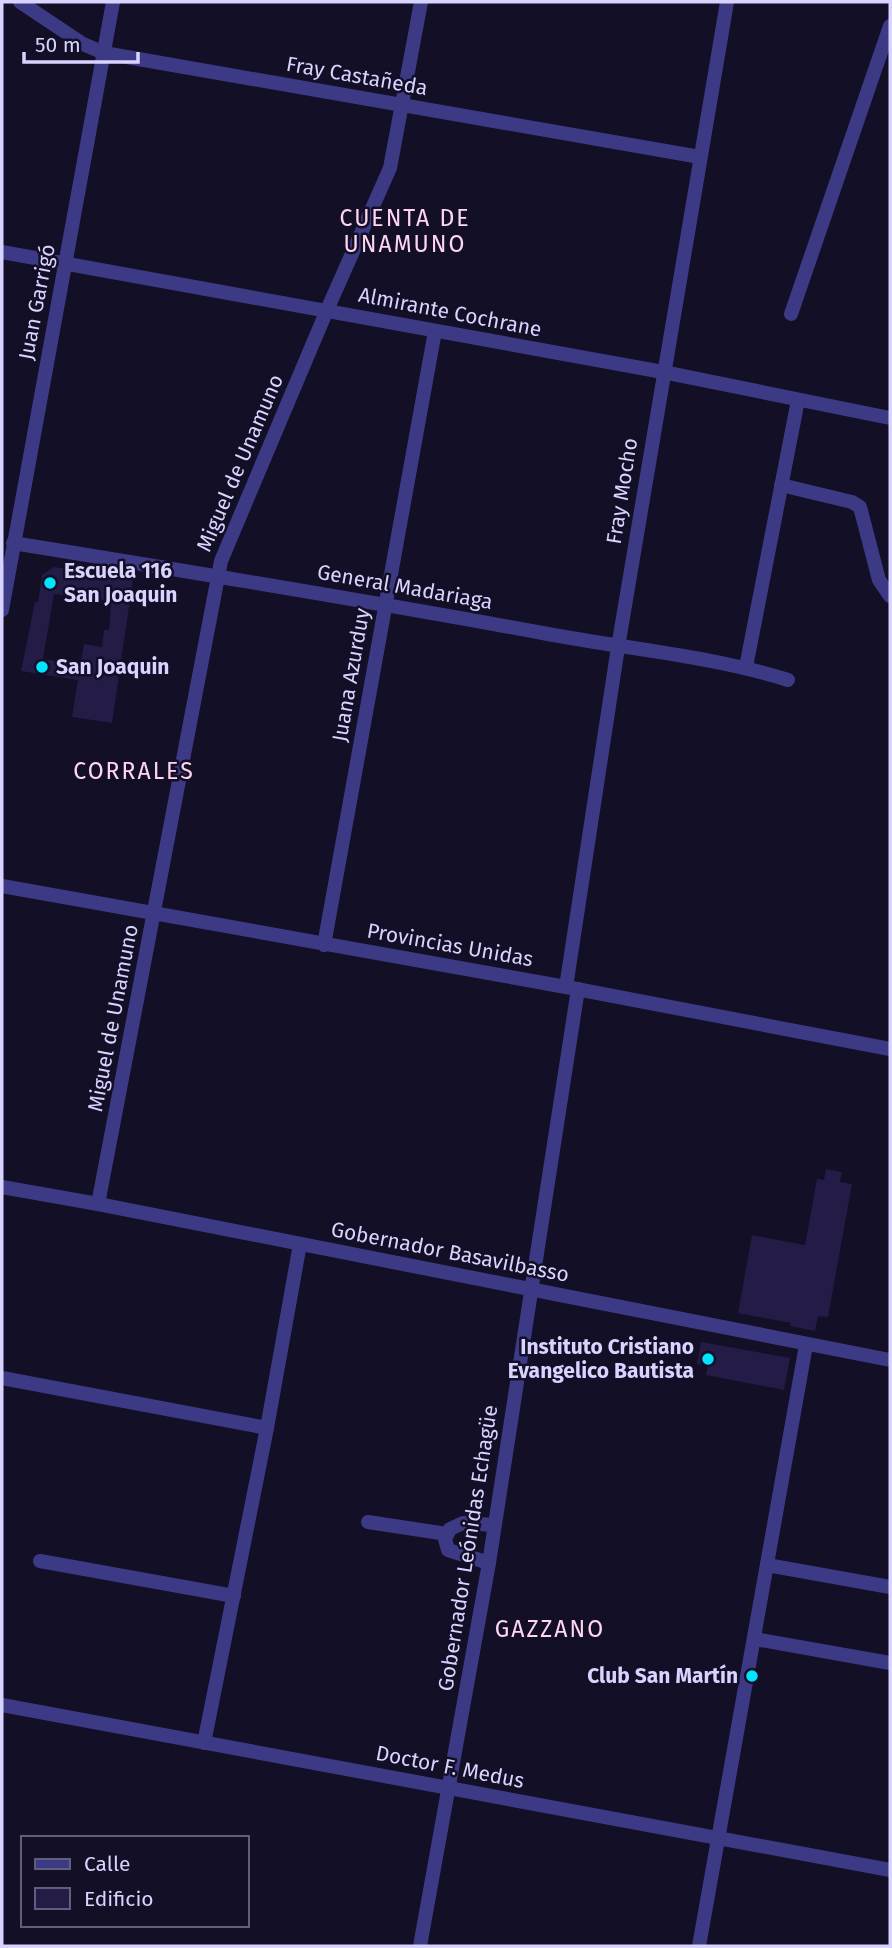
<svg xmlns="http://www.w3.org/2000/svg" width="892" height="1948" font-family="'Fira Sans',sans-serif">
  <style>
    .building { fill: #241b47; fill-rule: evenodd }
    .lines { fill: none; stroke-linecap: round; stroke-linejoin: round }
    .minor { stroke: #3d3a85; stroke-width: 14 }
    .poi-dot { fill: #00e5ff; stroke: #130f26; stroke-width: 2.5 }
    .labels { text-anchor: middle; dominant-baseline: central; stroke-width: 5; stroke-linejoin: round; paint-order: stroke }
    .street-label { font-size: 21px; fill: #d9d4ff; stroke: #130f26 }
    .poi-label { font-size: 21px; font-weight: bold; fill: #d9d4ff; stroke: #130f26; text-anchor: start }
    .neighbourhood-label { font-size: 23px; letter-spacing: 2px; fill: #ffd6f0; stroke: #130f26 }
  </style>
  <rect width="100%" height="100%" fill="#130f26"/>
  <g class="building">
    <path d="M54 567 133 579 112 723 72 717 78 680 21 671 35 602H38L42 575ZM54 594 111 601 109 630H104L102 647 84 644 80 665 43 659Z"/>
    <polygon points="826,1169 842,1172 840,1182 852,1184 828,1317 818,1316 815,1331 790,1326 791,1323 738,1313 752,1235 805,1245 817,1179 824,1180"/>
    <polygon points="701,1342 790,1358 784,1390 706,1375 708,1365 697,1364"/>
  </g>
  <g class="lines">
    <g class="minor">
      <polyline points="20,2 83,44 104,53 700,157"/>
      <polyline points="2,252 663,372 890,418"/>
      <polyline points="791,314 890,26"/>
      <polyline points="781,485 852,502 860,507 879,580 890,596"/>
      <path d="M13 543C192 572 370 601 548 634 628 649 711 656 788 680"/>
      <polyline points="2,610 113,2"/>
      <polyline points="746,667 798,400"/>
      <polyline points="2,886 566,987 890,1049"/>
      <polyline points="324,945 435,331"/>
      <polyline points="566,987 618,647 727,2"/>
      <polyline points="2,1187 98,1204 890,1360"/>
      <polyline points="98,1204 221,561 327,310 390,168 421,2"/>
      <polyline points="2,1378 267,1428"/>
      <polyline points="368,1522 447,1534"/>
      <polyline points="40,1561 234,1596"/>
      <polyline points="489,1563 448,1550 445,1539 450,1529 463,1523 494,1525"/>
      <polyline points="767,1565 890,1587"/>
      <polyline points="755,1639 890,1663"/>
      <polyline points="2,1705 890,1870"/>
      <polyline points="204,1743 267,1428 300,1244"/>
      <polyline points="420,1946 489,1563 578,989"/>
      <polyline points="699,1946 806,1345"/>
    </g>
  </g>
  <g class="poi-dot">
    <circle cx="50" cy="583" r="7"/>
    <circle cx="42" cy="667" r="7"/>
    <circle cx="708" cy="1359" r="7"/>
    <circle cx="752" cy="1676" r="7"/>
  </g>
  <g class="labels">
    <g class="street-label">
      <text transform="translate(357 76) rotate(10)">Fray Castañeda</text>
      <text transform="translate(37 302) rotate(-79)">Juan Garrigó</text>
      <text transform="translate(450 312) rotate(11)">Almirante Cochrane</text>
      <text transform="translate(240 463) rotate(-67)">Miguel de Unamuno</text>
      <text transform="translate(622 491) rotate(-81)">Fray Mocho</text>
      <text transform="translate(405 587) rotate(10)">General Madariaga</text>
      <text transform="translate(351 675) rotate(-80)">Juana Azurduy</text>
      <text transform="translate(450 945) rotate(10)">Provincias Unidas</text>
      <text transform="translate(113 1018) rotate(-79)">Miguel de Unamuno</text>
      <text transform="translate(450 1252) rotate(11)">Gobernador Basavilbasso</text>
      <text transform="translate(468 1548) rotate(-81)">Gobernador Leónidas Echagüe</text>
      <text transform="translate(450 1767) rotate(11)">Doctor F. Medus</text>
    </g>
    <g class="poi-label">
      <text x="64" y="571">Escuela 116<tspan x="64" dy="24">San Joaquin</tspan></text>
      <text x="56" y="667">San Joaquin</text>
      <text x="694" y="1347" text-anchor="end">Instituto Cristiano<tspan x="694" dy="24">Evangelico Bautista</tspan></text>
      <text x="738" y="1676" text-anchor="end">Club San Martín</text>
    </g>
    <g class="neighbourhood-label">
      <text x="405" y="218">CUENTA DE<tspan x="405" dy="26">UNAMUNO</tspan></text>
      <text x="134" y="771">CORRALES</text>
      <text x="550" y="1629">GAZZANO</text>
    </g>
  </g>
  <rect width="892" height="1948" fill="none" stroke="#d9d4ff" stroke-width="7"/>
  <rect x="21" y="1836" width="228" height="91" fill="#130f26" stroke="#625e7d" stroke-width="2"/>
  <rect x="35" y="1859" width="35" height="10" fill="#3d3a85" stroke="#625e7d" stroke-width="2"/>
  <text x="84" y="1871" font-size="21" fill="#d9d4ff">Calle</text>
  <rect x="35" y="1888" width="35" height="21" fill="#241b47" stroke="#625e7d" stroke-width="2"/>
  <text x="84" y="1906" font-size="21" fill="#d9d4ff">Edificio</text>
  <path d="M24 52v10h114v-10" fill="none" stroke="#d9d4ff" stroke-width="3.5"/>
  <text x="35" y="52" font-size="21" fill="#d9d4ff" stroke="#130f26" stroke-width="5" paint-order="stroke">50 m</text>
</svg>
